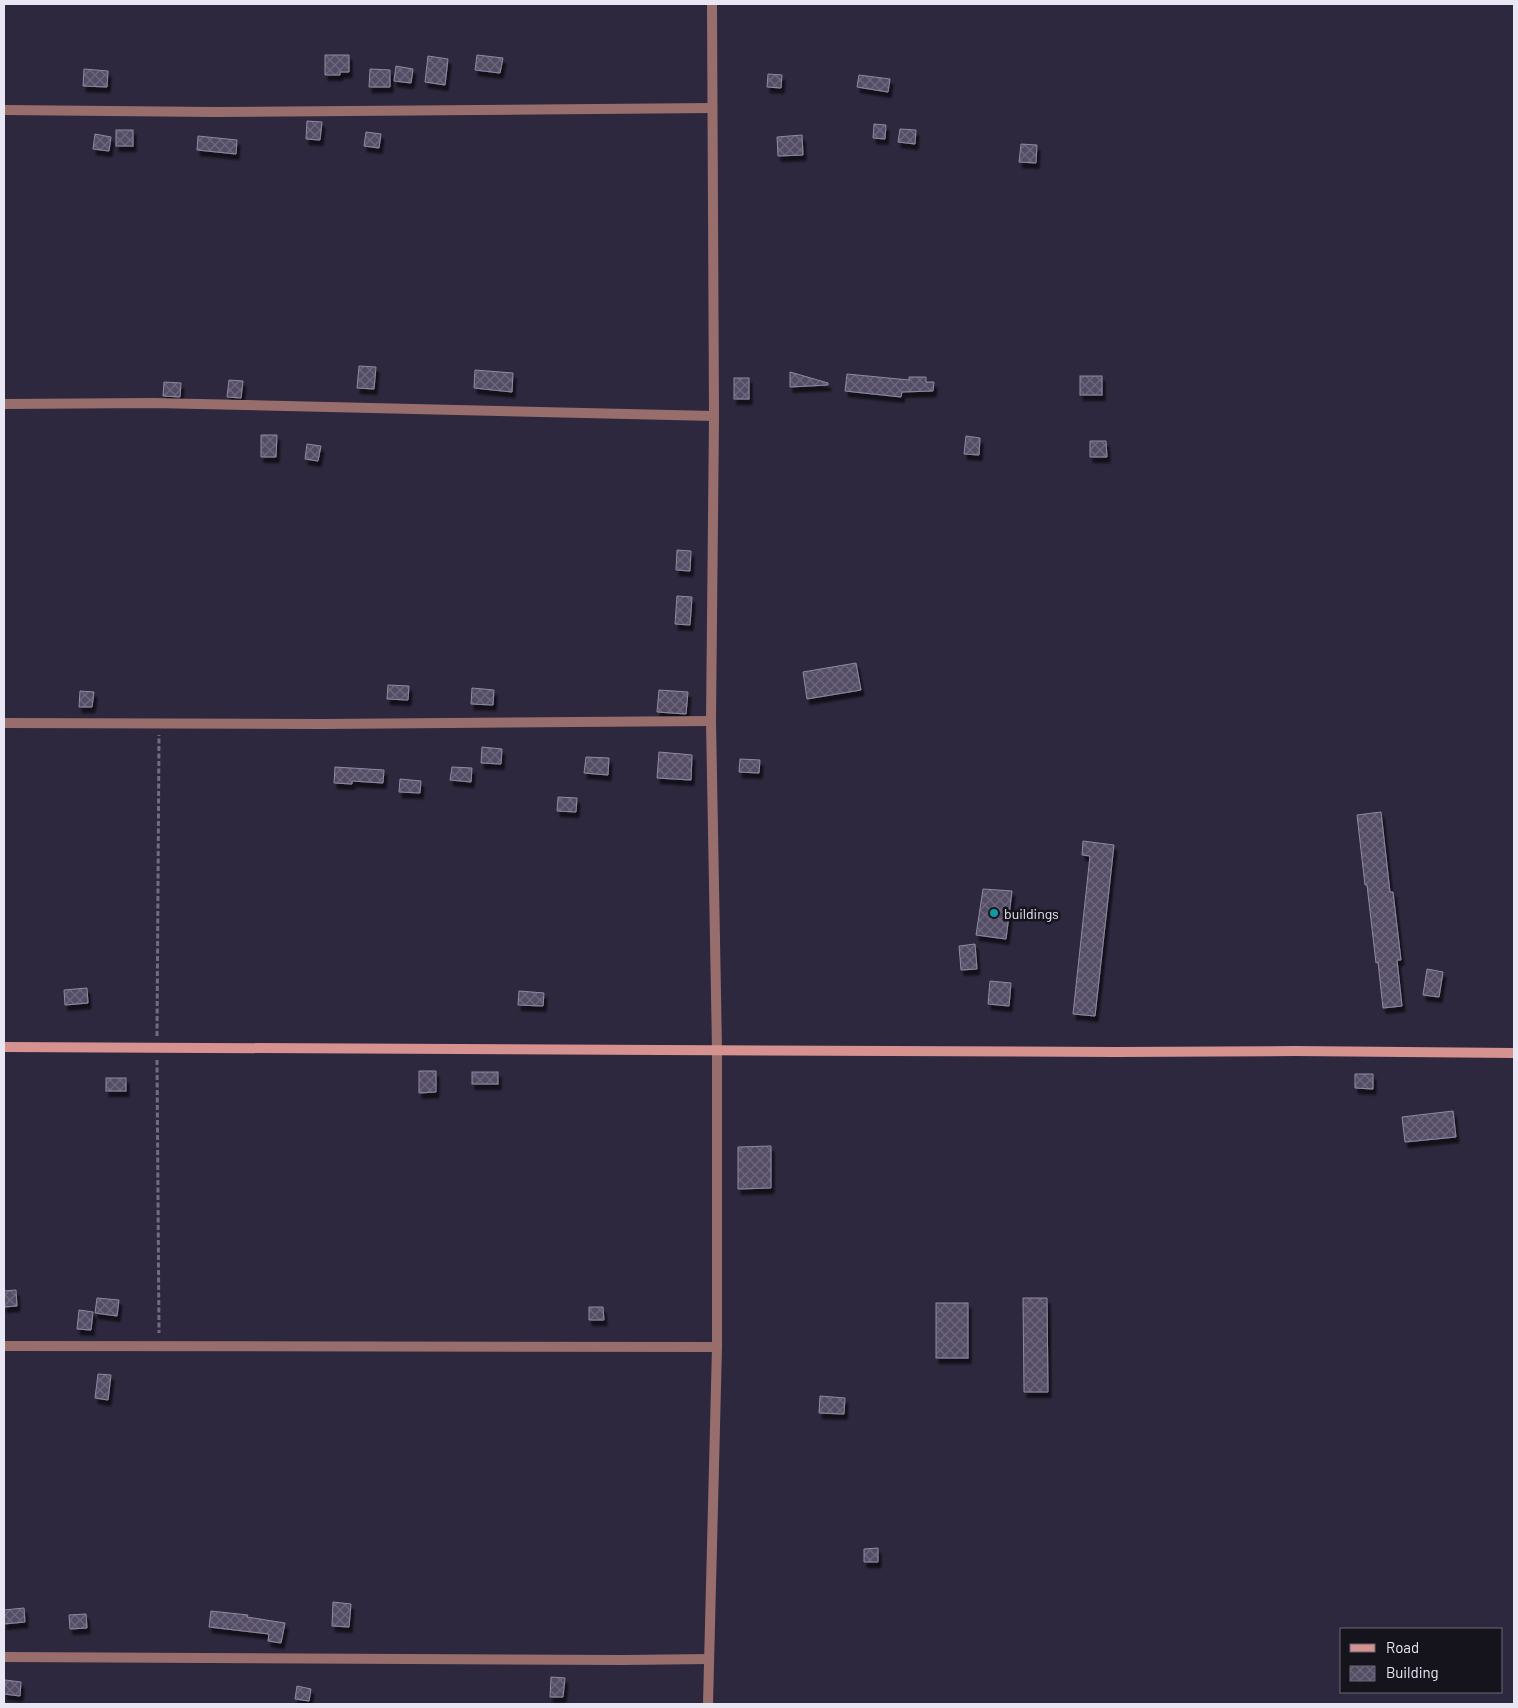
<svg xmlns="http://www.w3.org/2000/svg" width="1518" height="1708" font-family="Barlow,sans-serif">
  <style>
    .building { fill: url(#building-cross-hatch); stroke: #8f89a3; filter: url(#shadow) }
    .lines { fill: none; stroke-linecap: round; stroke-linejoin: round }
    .path { stroke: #716d80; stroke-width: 3; stroke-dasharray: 5 2.5; stroke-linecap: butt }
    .street { stroke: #986e6c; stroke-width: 10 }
    .secondary { stroke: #d6928f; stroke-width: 10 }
    .culture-dot { fill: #0f9aa8; stroke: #15131c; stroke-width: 2 }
    .labels { text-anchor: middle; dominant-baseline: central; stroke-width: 5; stroke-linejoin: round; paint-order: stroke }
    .poi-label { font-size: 14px; fill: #eae7f5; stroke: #15131c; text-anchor: start }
  </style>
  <defs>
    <pattern id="building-cross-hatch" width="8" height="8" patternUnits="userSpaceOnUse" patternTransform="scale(1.25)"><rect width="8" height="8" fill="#544e65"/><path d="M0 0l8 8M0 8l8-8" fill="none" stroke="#6d687c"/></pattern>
    <filter id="shadow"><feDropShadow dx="3" dy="5.5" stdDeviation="1" flood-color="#0009"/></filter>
  </defs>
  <rect width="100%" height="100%" fill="#2d283d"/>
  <g class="building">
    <polygon points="325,55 349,55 349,72 340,72 340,75 325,75"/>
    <polygon points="477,55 503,58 500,73 475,70"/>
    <polygon points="428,56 448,59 445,85 425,82"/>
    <polygon points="396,66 413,69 411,83 394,81"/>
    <polygon points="84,69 108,71 107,87 83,86"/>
    <polygon points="370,69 390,70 390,87 369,87"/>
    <polygon points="768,74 782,75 781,88 767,87"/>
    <polygon points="859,75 890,79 888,92 857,87"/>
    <polygon points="307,121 322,122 320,140 306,139"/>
    <polygon points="874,124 886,125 885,139 873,138"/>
    <polygon points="900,129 916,130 915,144 898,142"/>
    <rect x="116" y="130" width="17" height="16"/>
    <polygon points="366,132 381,134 379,148 364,146"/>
    <polygon points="95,134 111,137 109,151 93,149"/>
    <polygon points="802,135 803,155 778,156 777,137"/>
    <polygon points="198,136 237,140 236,154 197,150"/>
    <polygon points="1021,144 1037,145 1036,163 1019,162"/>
    <polygon points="359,366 376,367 374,389 357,388"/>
    <polygon points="475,370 513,373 512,392 474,388"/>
    <polygon points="790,372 828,383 828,385 790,387"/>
    <polygon points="847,374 909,380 909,377 926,377 926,382 934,382 933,391 902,392 901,397 845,391"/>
    <rect x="1080" y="376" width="22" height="19"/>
    <rect x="734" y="378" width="15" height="21"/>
    <polygon points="229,380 243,381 241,398 227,397"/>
    <polygon points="164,382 181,383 180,397 163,396"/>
    <polygon points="261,435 277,435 276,457 261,457"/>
    <polygon points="966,436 980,438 979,455 964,454"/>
    <polygon points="1090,441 1106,441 1107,457 1090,457"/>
    <polygon points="307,444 321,446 318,461 305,459"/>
    <polygon points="677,550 691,551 690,571 676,570"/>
    <polygon points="677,596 692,597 690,625 675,624"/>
    <polygon points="856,663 861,690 807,699 803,672"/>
    <polygon points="388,685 409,686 408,700 387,699"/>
    <polygon points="472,688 494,690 493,705 471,704"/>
    <polygon points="659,690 688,692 686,714 657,712"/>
    <polygon points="80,691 94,692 92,707 79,707"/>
    <polygon points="482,747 502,749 501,764 481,763"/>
    <polygon points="659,752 692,755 691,780 657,778"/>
    <polygon points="586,757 609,758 608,775 584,773"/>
    <polygon points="740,759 760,760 759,773 739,772"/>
    <polygon points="335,767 384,770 383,783 352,781 352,784 334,783"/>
    <polygon points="452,767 472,768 471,782 450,780"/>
    <polygon points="400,779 421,781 420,793 399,792"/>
    <polygon points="558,797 577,798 576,812 557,811"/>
    <polygon points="1381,812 1390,892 1393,892 1401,960 1397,960 1402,1006 1383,1008 1378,962 1376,963 1367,885 1365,885 1357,815"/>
    <polygon points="1083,841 1114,845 1095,1016 1073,1014 1090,856 1082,855"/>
    <polygon points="983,889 1012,891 1006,939 976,935"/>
    <polygon points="975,944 977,969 961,970 959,946"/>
    <polygon points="1427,969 1443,972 1439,997 1423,995"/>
    <polygon points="990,981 1011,983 1009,1006 988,1004"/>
    <polygon points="87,988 88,1003 65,1005 64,990"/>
    <polygon points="519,991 544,993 543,1006 518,1005"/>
    <polygon points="419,1071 436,1071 436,1092 419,1093"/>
    <rect x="472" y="1072" width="26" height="12"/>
    <polygon points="1355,1074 1373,1074 1373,1089 1355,1088"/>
    <rect x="106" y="1078" width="20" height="13"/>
    <polygon points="1453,1111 1456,1137 1405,1142 1402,1117"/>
    <polygon points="771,1146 771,1188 738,1189 738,1147"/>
    <polygon points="16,1290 17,1306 4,1307 4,1291"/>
    <polygon points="97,1298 119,1300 117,1316 95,1313"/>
    <polygon points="1023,1298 1047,1298 1048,1392 1024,1392"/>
    <rect x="936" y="1303" width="32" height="55"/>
    <polygon points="589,1307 603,1307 604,1320 589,1320"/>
    <polygon points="79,1310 93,1312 91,1330 77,1329"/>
    <polygon points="98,1374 111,1375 108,1400 95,1398"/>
    <polygon points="820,1396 845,1398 844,1414 819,1413"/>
    <polygon points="878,1548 878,1562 864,1562 864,1549"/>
    <polygon points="333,1602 351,1604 349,1627 332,1626"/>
    <polygon points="24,1608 25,1622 4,1624 4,1610"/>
    <polygon points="211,1611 248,1615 247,1617 285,1623 281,1643 268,1641 269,1634 209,1627"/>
    <polygon points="86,1614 87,1628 70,1629 69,1615"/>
    <polygon points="551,1677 565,1678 563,1697 550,1697"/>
    <polygon points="5,1680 21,1682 20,1696 4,1694"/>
    <polygon points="297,1686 311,1689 309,1701 295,1699"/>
  </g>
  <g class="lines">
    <g class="path">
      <polyline points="157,1036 159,735"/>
      <polyline points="157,1060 159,1333"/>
    </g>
    <g class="street">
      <polyline points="4,110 215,112 712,108"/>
      <polyline points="4,404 154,403 714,416"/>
      <polyline points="4,723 322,724 711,721"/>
      <polyline points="4,1346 717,1347"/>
      <polyline points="4,1657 623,1660 709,1659"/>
      <polyline points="708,1704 717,1347 717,1049 711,721 714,416 712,4"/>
    </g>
    <polyline class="secondary" points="4,1047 1117,1052 1295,1051 1514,1053"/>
  </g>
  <circle class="culture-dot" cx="994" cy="913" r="5"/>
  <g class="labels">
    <g class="poi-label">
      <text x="1004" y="913">buildings</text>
    </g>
  </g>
  <rect width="1518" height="1708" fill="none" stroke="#eae7f5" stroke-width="10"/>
  <rect x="1340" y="1628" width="162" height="65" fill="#15131c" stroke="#6a6873"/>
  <rect x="1350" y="1644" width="25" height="8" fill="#d6928f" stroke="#6a6873"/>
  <text x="1386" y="1653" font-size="15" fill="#eae7f5">Road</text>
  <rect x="1350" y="1666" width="25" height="15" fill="url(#building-cross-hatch)" stroke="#6a6873"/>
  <text x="1386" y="1678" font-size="15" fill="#eae7f5">Building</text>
</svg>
